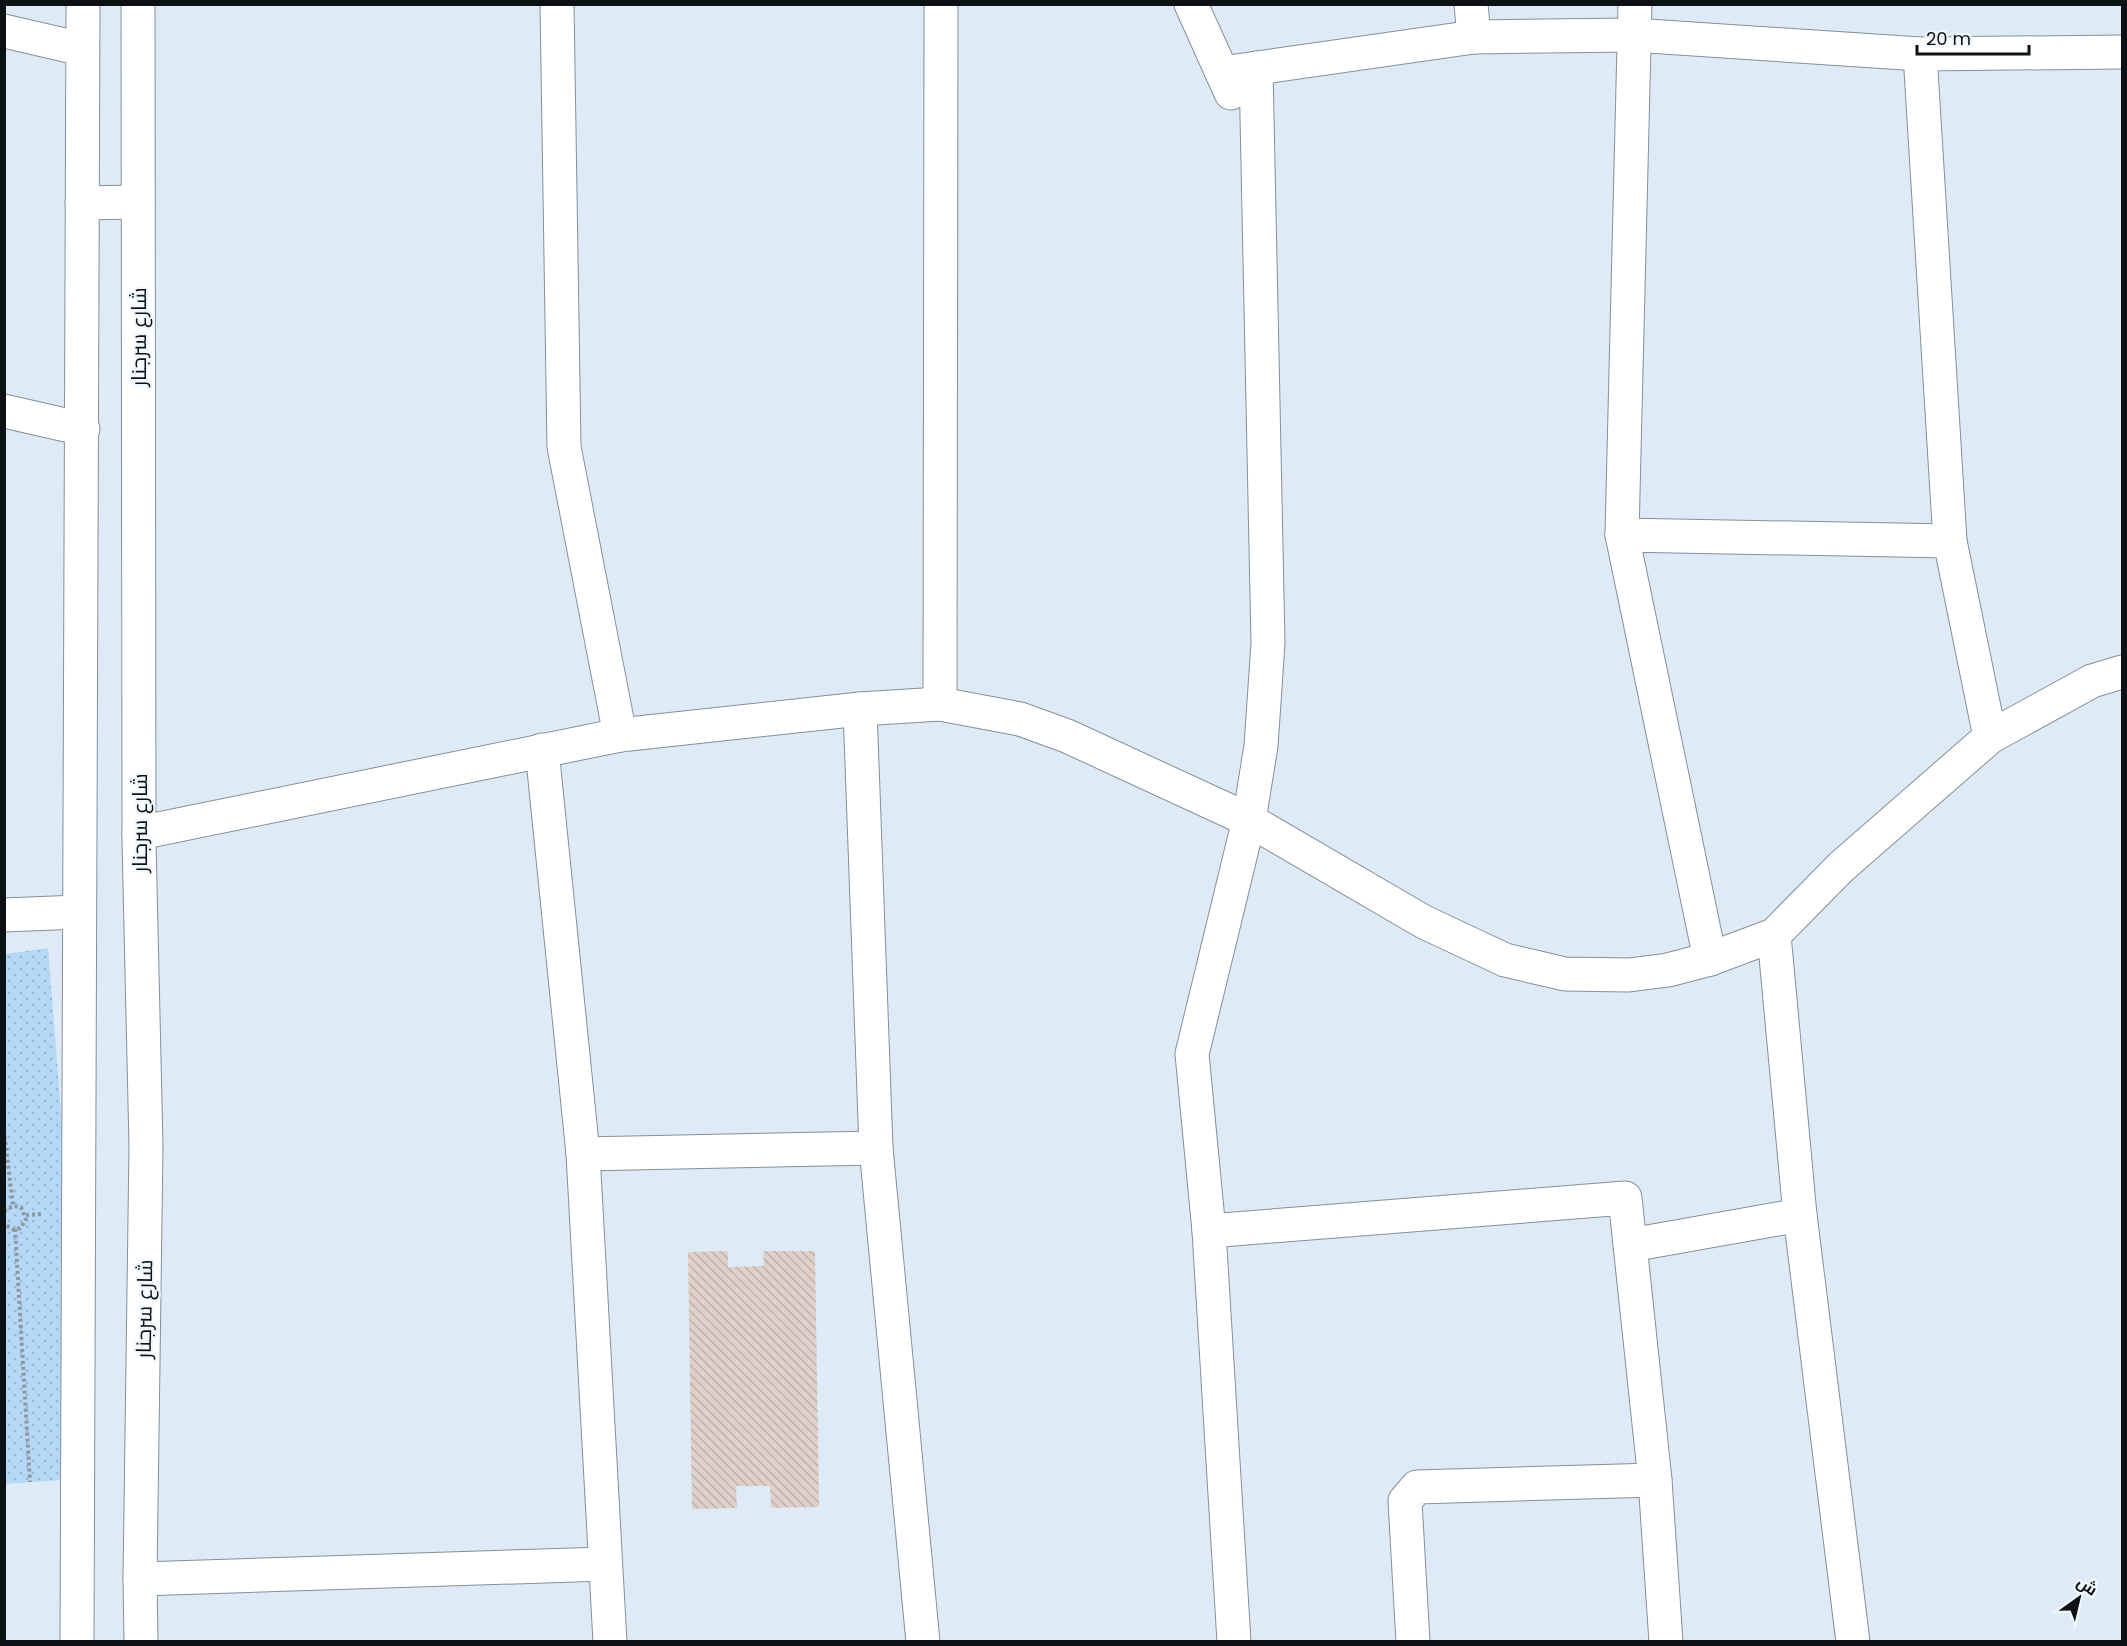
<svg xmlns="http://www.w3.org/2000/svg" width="2127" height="1646" font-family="Poppins,Cairo,sans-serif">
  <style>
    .grass { fill: url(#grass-dots) }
    .building { fill: url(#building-back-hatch) }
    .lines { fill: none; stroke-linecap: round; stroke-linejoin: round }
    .minor-casing { stroke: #84909a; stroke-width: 35 }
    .path { stroke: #8e98a0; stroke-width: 4; stroke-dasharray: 3 3; stroke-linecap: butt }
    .minor { stroke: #fff; stroke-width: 33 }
    .labels { text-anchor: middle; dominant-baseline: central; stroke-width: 4.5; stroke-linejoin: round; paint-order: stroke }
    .street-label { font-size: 21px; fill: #0c1114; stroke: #f0f8fe }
  </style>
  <defs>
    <pattern id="grass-dots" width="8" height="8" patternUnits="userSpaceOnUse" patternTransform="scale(1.5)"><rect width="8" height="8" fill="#b5d8f6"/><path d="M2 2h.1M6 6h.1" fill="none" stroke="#9ab8d2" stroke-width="1.8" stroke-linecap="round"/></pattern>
    <pattern id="building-back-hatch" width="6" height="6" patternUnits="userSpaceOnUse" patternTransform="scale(1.5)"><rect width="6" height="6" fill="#e0d0ca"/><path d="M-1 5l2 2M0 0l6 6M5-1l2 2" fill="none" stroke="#bfb2ad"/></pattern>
  </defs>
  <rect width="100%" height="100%" fill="#deebf6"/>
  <polygon class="grass" points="48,948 69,1212 75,1479 5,1484 5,954"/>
  <polygon class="building" points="728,1251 728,1267 764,1266 763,1251 815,1251 819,1507 771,1508 770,1486 736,1486 737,1508 692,1509 688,1252"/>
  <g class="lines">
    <defs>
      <g id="minor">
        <polyline points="138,4 139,841 146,1146 140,1579 141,1642"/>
        <polyline points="557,4 564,447 620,735"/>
        <polyline points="1191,4 1231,93"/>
        <polyline points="1471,4 1474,37"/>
        <polyline points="1635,4 1622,535 1710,959"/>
        <polyline points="4,31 82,49"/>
        <polyline points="1920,54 1950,541 1990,737"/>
        <polyline points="1222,73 1474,37 1633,35 1920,54 2122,52"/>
        <polyline points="82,203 138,202"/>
        <polyline points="4,411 83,429"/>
        <polyline points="1622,535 1950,541"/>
        <polyline points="940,704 941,4"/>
        <polyline points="860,709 876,1148 923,1642"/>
        <polyline points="542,750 583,1154 610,1642"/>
        <polyline points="139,833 620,735 860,709 940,704 1020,719 1067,736 1249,820 1424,922 1505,960 1565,974 1629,975 1668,970 1710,959 1774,935 1841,867 1990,737 2092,681 2122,672"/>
        <polyline points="4,915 79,912"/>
        <polyline points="1774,935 1800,1215 1853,1642"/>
        <polyline points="583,1154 876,1148"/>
        <polyline points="1209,1231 1625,1198 1655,1480 1666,1642"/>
        <polyline points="1631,1245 1800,1215"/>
        <polyline points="140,1579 605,1564"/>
        <polyline points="77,1642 83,4"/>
        <polyline points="1234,1642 1209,1231 1192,1054 1249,820 1261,746 1268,643 1256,68"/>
        <polyline points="1413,1642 1405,1501 1417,1487 1655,1480"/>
      </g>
    </defs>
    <use href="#minor" class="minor-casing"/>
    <g class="path">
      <polyline points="4,1130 13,1206"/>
      <polyline points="4,1211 13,1206 21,1207 26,1220 20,1228 14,1230 4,1224"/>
      <polyline points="26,1215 43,1214"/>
      <polyline points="15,1229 30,1482"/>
    </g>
    <use href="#minor" class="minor"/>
  </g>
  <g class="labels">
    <g class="street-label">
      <text transform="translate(138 337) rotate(-90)">شارع سرجنار</text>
      <text transform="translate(139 823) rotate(-90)">شارع سرجنار</text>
      <text transform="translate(144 1309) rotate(-89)">شارع سرجنار</text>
    </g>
  </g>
  <rect width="2127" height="1646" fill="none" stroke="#0c1114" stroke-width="12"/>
  <g transform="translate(2079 1598) rotate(34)" stroke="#f0f8fe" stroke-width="4.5" paint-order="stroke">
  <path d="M0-4.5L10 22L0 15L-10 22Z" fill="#0c1114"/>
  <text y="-9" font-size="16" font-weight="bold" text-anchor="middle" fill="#0c1114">ش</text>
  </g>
  <path d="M1917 45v9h112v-9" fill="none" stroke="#0c1114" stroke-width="3"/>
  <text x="1926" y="45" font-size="18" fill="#0c1114" stroke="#f0f8fe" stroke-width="4.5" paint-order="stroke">20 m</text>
</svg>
